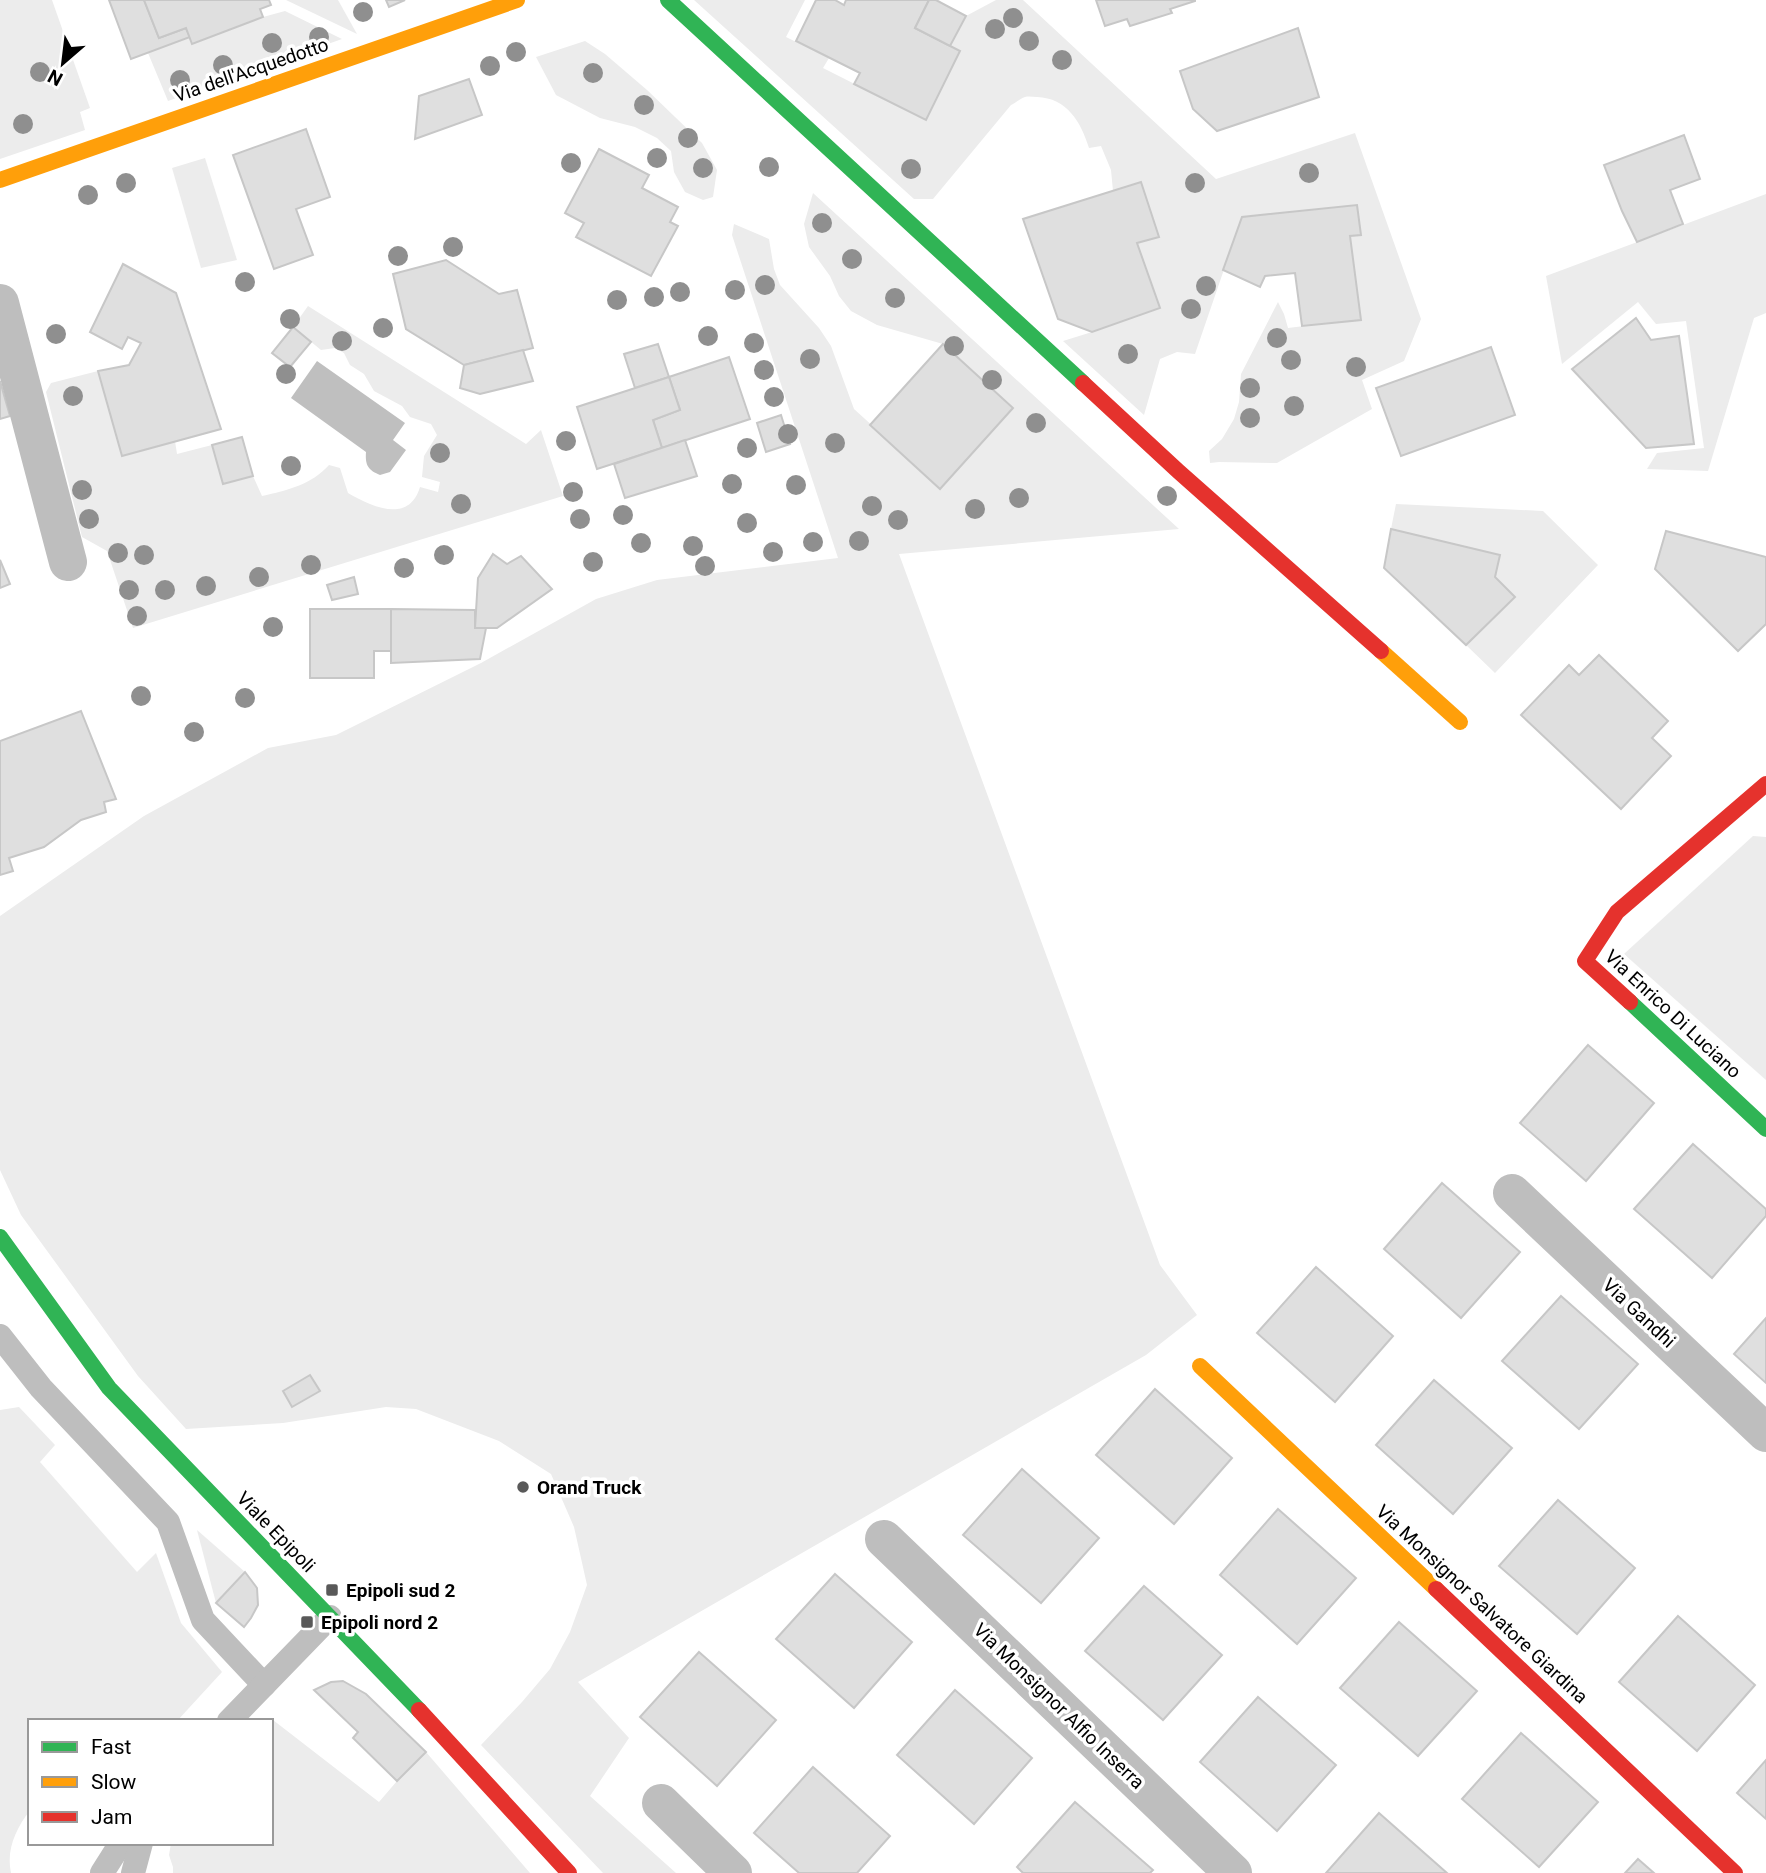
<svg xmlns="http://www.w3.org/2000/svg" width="1766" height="1873" font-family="Roboto,sans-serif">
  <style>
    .green { fill: #ececec }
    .water { fill: #bfbfbf }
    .building { fill: #dfdfdf; stroke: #c7c7c7; stroke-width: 2 }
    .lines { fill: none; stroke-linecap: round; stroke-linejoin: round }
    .lane { stroke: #bebebe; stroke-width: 24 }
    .street { stroke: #bebebe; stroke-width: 38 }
    .fast { stroke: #30b455; stroke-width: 16 }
    .slow { stroke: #ff9f0a; stroke-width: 16 }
    .jam { stroke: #e5322d; stroke-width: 16 }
    .tree { fill: #8f8f8f }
    .poi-dot { fill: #595959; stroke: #fff; stroke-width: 2.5 }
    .labels { text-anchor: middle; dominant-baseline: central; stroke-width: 7; stroke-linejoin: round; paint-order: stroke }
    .street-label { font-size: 19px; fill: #000; stroke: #fff }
    .poi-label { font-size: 19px; font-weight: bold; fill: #000; stroke: #fff; text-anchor: start }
  </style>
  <rect width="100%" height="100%" fill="#fff"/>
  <g class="green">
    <polygon points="0,0 52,0 90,108 80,112 85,130 0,159"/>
    <polygon points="286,0 338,0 357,34"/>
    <path d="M694 0H805L786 37 829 58 823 68 926 120 960 52 950 46 966 16 996 0H1023L1216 179 1355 133 1421 319 1404 361 1362 380 1372 409 1277 463 1219 462 1210 463 1209 451 1222 439 1234 419 1239 402 1241 374 1278 302 1284 314 1288 328 1361 319 1350 236 1361 235 1357 205 1242 217 1195 354 1177 352 1160 359 1144 415 1063 341 1092 332 1160 308 1137 243 1159 236 1141 182 1113 191 1111 170 1101 146 1089 148C1081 122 1067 98 1037 97 1033 97 1029 96 1025 97 1021 98 1015 103 1011 105L933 199H914Z"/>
    <polygon points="285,11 342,39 168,101 148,53 190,37 192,44 263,17"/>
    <polygon points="585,41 605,54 647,90 702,143 717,170 713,197 703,200 685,192 674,172 671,151 657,138 635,127 600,118 556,95 536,57"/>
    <polygon points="205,158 237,260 201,268 172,168"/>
    <polygon points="813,193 1179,529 899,554 1160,1265 1197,1315 1146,1355 578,1682 629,1738 590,1796 676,1873 603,1873 481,1745 522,1702 550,1669 570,1632 587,1585 574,1527 551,1474 499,1441 416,1409 386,1407 283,1423 186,1429 138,1376 21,1215 0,1170 0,916 144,816 268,748 336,735 481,663 596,599 657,580 838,558 732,235 734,224 769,239 774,269 780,285 819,328 831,346 854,409 941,488 1013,408 943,344 877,325 851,311 839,296 830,276 809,247 804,224"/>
    <polygon points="1766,194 1766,313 1754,318 1708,471 1647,469 1657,453 1704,448 1686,321 1656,324 1638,302 1562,364 1546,276"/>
    <path d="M308 306 526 444 541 430 563 496 133 628 107 551 82 537 46 392 51 383 98 371 175 441 177 454 212 445 223 484 253 476 262 496C288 490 311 485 329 465L340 468 348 493C372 507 409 524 420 487L438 492 440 482 422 477 424 456 437 435 431 424 410 417 402 406 374 391 364 374 350 365 344 353 335 348 321 350 293 327Z"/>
    <polygon points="1396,504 1543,511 1598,565 1495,673 1466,645 1515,598 1495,577 1500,555 1391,529"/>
    <polygon points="1753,836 1766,837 1766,1080 1624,954"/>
    <path d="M19 1407 55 1445 40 1462 137 1572 156 1553 181 1623 222 1672 177 1721H30V1810C16 1829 6 1849 11 1873H0V1410Z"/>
    <polygon points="197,1530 245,1572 216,1603"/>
    <polygon points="273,1720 379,1802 397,1781 426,1752 530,1873 173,1873 173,1867 169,1855 171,1843 271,1843 271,1722"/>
  </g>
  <path class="water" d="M317 361 405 423 393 440 406 450 390 472 380 475C368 470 365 465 366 452L291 398Z"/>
  <g class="building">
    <polygon points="109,0 144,0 159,38 186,28 190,37 131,59"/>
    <polygon points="144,0 269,0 271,5 260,9 263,17 192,44 186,28 159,38"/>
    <polygon points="386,0 405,0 389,7"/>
    <polygon points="816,0 835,0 844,5 846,0 929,0 915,28 960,51 926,120 854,84 860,73 796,41"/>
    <polygon points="929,0 936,0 966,16 950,46 915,28"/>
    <polygon points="1096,0 1195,0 1195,1 1170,9 1172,13 1130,26 1127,19 1105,26"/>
    <polygon points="1298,28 1319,97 1217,131 1193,109 1180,71"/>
    <polygon points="469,79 482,115 415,139 419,96"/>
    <polygon points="306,129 330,197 296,209 313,255 274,269 233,155"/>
    <polygon points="1684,135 1700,179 1670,190 1683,224 1637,242 1622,211 1604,165"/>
    <polygon points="599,149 649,175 642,188 678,207 670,222 678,226 651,276 576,237 584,223 565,213"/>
    <polygon points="1141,182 1159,237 1137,243 1160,308 1092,332 1058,319 1023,219"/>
    <polygon points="1357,205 1361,235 1350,236 1361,320 1302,326 1295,273 1265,276 1260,287 1223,270 1242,217"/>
    <polygon points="446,260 499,294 517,290 533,348 464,365 406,329 393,274"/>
    <polygon points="123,264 176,293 221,429 122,456 98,371 129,365 141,343 128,337 122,349 90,332"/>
    <polygon points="1636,318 1651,340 1679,336 1694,444 1646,448 1572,369"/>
    <polygon points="293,327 311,342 290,367 272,353"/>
    <polygon points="658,344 669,377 635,388 624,354"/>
    <polygon points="943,344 1013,408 940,489 870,425"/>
    <polygon points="1491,347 1515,415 1401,456 1376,388"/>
    <polygon points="523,350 533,381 480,394 460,388 464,365"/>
    <polygon points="729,357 750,419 662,448 653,420 680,410 669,377"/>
    <polygon points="669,377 680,410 653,420 662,448 597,469 577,407"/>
    <polygon points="0,381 10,416 0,419"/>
    <polygon points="781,415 790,444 766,452 757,423"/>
    <polygon points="242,437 253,476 223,484 212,445"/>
    <polygon points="685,440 697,476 625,498 614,464"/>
    <polygon points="1391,529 1500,555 1495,577 1515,597 1466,645 1384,568"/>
    <polygon points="1666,531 1766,557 1766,624 1738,651 1655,569"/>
    <polygon points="493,554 507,564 521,556 552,589 497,628 475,628 478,578"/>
    <polygon points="0,560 10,584 0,588"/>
    <polygon points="354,577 358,594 332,600 327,585"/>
    <polygon points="310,609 391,609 391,651 374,651 374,678 310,678"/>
    <polygon points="391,609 475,610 475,628 486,628 480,659 391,663"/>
    <polygon points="1599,655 1668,721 1652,738 1671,756 1621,809 1521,715 1569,665 1579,675"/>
    <polygon points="81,711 116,799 104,802 106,812 81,820 44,847 9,858 13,871 0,875 0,741"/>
    <polygon points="1588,1045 1654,1103 1586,1181 1520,1123"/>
    <polygon points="1693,1144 1766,1209 1766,1216 1712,1278 1634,1209"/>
    <polygon points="1442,1183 1520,1252 1461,1318 1384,1249"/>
    <polygon points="1316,1267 1393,1336 1335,1402 1257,1333"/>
    <polygon points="1561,1296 1638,1364 1579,1429 1502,1361"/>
    <polygon points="1766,1318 1766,1383 1734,1354"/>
    <polygon points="310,1375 320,1391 292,1407 283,1391"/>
    <polygon points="1434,1380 1512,1448 1453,1514 1376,1445"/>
    <polygon points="1155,1389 1232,1458 1174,1524 1096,1455"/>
    <polygon points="1022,1469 1099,1538 1041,1603 963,1535"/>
    <polygon points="1558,1500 1635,1568 1577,1634 1499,1566"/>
    <polygon points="1278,1509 1356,1578 1297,1644 1220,1575"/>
    <polygon points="245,1572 257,1588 258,1605 251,1618 244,1627 216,1603"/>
    <polygon points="835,1574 912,1642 854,1708 776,1639"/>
    <polygon points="1144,1586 1222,1655 1163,1720 1085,1651"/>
    <polygon points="1678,1616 1755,1685 1697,1751 1619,1682"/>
    <polygon points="1399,1622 1477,1691 1418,1756 1340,1688"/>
    <polygon points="699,1652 776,1720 717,1786 640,1717"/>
    <polygon points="343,1681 366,1694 426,1752 397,1781 353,1738 358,1732 314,1690 331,1682"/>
    <polygon points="955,1690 1032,1758 974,1824 897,1755"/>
    <polygon points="1258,1697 1336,1765 1277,1831 1200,1762"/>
    <polygon points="1521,1733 1598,1802 1539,1867 1462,1799"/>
    <polygon points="1766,1760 1766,1819 1737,1793"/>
    <polygon points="813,1767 890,1836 857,1873 799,1873 754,1833"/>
    <polygon points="1075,1802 1153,1870 1150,1873 1023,1873 1017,1867"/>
    <polygon points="1379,1813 1447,1873 1326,1873"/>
    <polygon points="1638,1859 1654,1873 1625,1873"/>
  </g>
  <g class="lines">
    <g class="lane">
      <polyline points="0,1336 41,1388 168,1522 203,1620 264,1685"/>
      <polyline points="229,1721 330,1617"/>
      <polyline points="102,1873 121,1843"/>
      <polyline points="133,1873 141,1843"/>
    </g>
    <g class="street">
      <polyline points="0,303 68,562"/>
      <polyline points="1512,1193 1766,1433"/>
      <polyline points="884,1539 1233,1873"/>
      <polyline points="661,1803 733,1873"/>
    </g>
    <g class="fast">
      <polyline points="668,0 1083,383"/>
      <polyline points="1630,1002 1766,1129"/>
      <polyline points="0,1237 109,1388 419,1710"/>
    </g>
    <g class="slow">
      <polyline points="0,180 517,0"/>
      <polyline points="1381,651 1460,722"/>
      <polyline points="1200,1366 1436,1589"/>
    </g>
    <g class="jam">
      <polyline points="1083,383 1178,471 1381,651"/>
      <polyline points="1630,1002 1585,961 1617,912 1766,784"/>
      <polyline points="1436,1589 1735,1873"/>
      <polyline points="419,1710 569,1873"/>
    </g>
  </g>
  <g class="tree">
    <circle cx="363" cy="12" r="10"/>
    <circle cx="1013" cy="18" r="10"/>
    <circle cx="995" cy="29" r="10"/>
    <circle cx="319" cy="37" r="10"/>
    <circle cx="1029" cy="41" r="10"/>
    <circle cx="272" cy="43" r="10"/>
    <circle cx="516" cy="52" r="10"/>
    <circle cx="1062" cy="60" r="10"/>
    <circle cx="223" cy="65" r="10"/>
    <circle cx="490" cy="66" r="10"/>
    <circle cx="40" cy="72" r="10"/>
    <circle cx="593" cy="73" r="10"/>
    <circle cx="180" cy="80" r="10"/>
    <circle cx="644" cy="105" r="10"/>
    <circle cx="23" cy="124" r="10"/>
    <circle cx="688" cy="138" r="10"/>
    <circle cx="657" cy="158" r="10"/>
    <circle cx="571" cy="163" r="10"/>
    <circle cx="769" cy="167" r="10"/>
    <circle cx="703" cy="168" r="10"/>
    <circle cx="911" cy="169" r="10"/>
    <circle cx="1309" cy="173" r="10"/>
    <circle cx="126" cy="183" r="10"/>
    <circle cx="1195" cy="183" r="10"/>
    <circle cx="88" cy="195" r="10"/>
    <circle cx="822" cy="223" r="10"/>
    <circle cx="453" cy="247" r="10"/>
    <circle cx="398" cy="256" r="10"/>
    <circle cx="852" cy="259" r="10"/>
    <circle cx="245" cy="282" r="10"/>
    <circle cx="765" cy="285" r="10"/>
    <circle cx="1206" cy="286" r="10"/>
    <circle cx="735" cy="290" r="10"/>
    <circle cx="680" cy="292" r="10"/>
    <circle cx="654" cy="297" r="10"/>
    <circle cx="895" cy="298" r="10"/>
    <circle cx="617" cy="300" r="10"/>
    <circle cx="1191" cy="309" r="10"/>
    <circle cx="290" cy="319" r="10"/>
    <circle cx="383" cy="328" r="10"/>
    <circle cx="56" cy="334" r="10"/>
    <circle cx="708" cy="336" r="10"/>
    <circle cx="1277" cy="338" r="10"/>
    <circle cx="342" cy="341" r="10"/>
    <circle cx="754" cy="343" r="10"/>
    <circle cx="954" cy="346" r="10"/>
    <circle cx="1128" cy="354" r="10"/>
    <circle cx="810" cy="359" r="10"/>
    <circle cx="1291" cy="360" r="10"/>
    <circle cx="1356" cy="367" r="10"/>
    <circle cx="764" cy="370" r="10"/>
    <circle cx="286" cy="374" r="10"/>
    <circle cx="992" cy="380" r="10"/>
    <circle cx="1250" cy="388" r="10"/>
    <circle cx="73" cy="396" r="10"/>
    <circle cx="774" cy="397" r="10"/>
    <circle cx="1294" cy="406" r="10"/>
    <circle cx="1250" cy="418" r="10"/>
    <circle cx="1036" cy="423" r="10"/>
    <circle cx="788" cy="434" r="10"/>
    <circle cx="566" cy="441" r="10"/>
    <circle cx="835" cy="443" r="10"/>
    <circle cx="747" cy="448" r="10"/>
    <circle cx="440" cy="453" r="10"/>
    <circle cx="291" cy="466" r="10"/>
    <circle cx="732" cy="484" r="10"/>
    <circle cx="796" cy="485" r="10"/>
    <circle cx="82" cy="490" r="10"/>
    <circle cx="573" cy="492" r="10"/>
    <circle cx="1167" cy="496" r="10"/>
    <circle cx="1019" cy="498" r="10"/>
    <circle cx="461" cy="504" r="10"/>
    <circle cx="872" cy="506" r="10"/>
    <circle cx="975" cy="509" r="10"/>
    <circle cx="623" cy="515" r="10"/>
    <circle cx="89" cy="519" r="10"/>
    <circle cx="580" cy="519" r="10"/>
    <circle cx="898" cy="520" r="10"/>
    <circle cx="747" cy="523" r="10"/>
    <circle cx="859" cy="541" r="10"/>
    <circle cx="813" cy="542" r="10"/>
    <circle cx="641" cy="543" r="10"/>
    <circle cx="693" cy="546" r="10"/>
    <circle cx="773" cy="552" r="10"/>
    <circle cx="118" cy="553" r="10"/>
    <circle cx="144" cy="555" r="10"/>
    <circle cx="444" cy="555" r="10"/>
    <circle cx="593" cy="562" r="10"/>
    <circle cx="311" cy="565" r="10"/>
    <circle cx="705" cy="566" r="10"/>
    <circle cx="404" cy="568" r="10"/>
    <circle cx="259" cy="577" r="10"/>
    <circle cx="206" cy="586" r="10"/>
    <circle cx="129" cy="590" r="10"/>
    <circle cx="165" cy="590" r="10"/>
    <circle cx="137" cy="616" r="10"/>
    <circle cx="273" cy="627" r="10"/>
    <circle cx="141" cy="696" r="10"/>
    <circle cx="245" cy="698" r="10"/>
    <circle cx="194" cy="732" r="10"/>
  </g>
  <g class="poi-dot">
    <circle cx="523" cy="1487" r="7"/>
    <rect x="325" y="1583" width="14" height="14" rx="3.5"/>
    <rect x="300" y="1615" width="14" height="14" rx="3.5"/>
  </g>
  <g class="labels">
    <g class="street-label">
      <text transform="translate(251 70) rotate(-19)">Via dell'Acquedotto</text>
      <text transform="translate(1673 1014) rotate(43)">Via Enrico Di Luciano</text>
      <text transform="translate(1639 1313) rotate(43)">Via Gandhi</text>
      <text transform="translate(276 1532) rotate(46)">Viale Epipoli</text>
      <text transform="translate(1482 1604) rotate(43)">Via Monsignor Salvatore Giardina</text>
      <text transform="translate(1059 1706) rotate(44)">Via Monsignor Alfio Inserra</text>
    </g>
    <g class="poi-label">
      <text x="537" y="1487">Orand Truck</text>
      <text x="346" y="1590">Epipoli sud 2</text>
      <text x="321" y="1622">Epipoli nord 2</text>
    </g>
  </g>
  <rect x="28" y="1719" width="245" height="126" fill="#ffffff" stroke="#999999" stroke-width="2"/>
  <rect x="42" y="1742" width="35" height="10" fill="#30b455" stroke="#999999" stroke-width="2"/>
  <text x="91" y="1754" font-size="21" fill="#000000">Fast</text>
  <rect x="42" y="1777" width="35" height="10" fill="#ff9f0a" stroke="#999999" stroke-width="2"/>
  <text x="91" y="1789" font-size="21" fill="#000000">Slow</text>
  <rect x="42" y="1812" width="35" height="10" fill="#e5322d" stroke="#999999" stroke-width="2"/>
  <text x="91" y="1824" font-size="21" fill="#000000">Jam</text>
  <g transform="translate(63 63) rotate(208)" stroke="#ffffff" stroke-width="5" paint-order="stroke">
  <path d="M0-5L12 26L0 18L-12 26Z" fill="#000000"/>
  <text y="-10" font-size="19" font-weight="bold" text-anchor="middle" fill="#000000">N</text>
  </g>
</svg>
